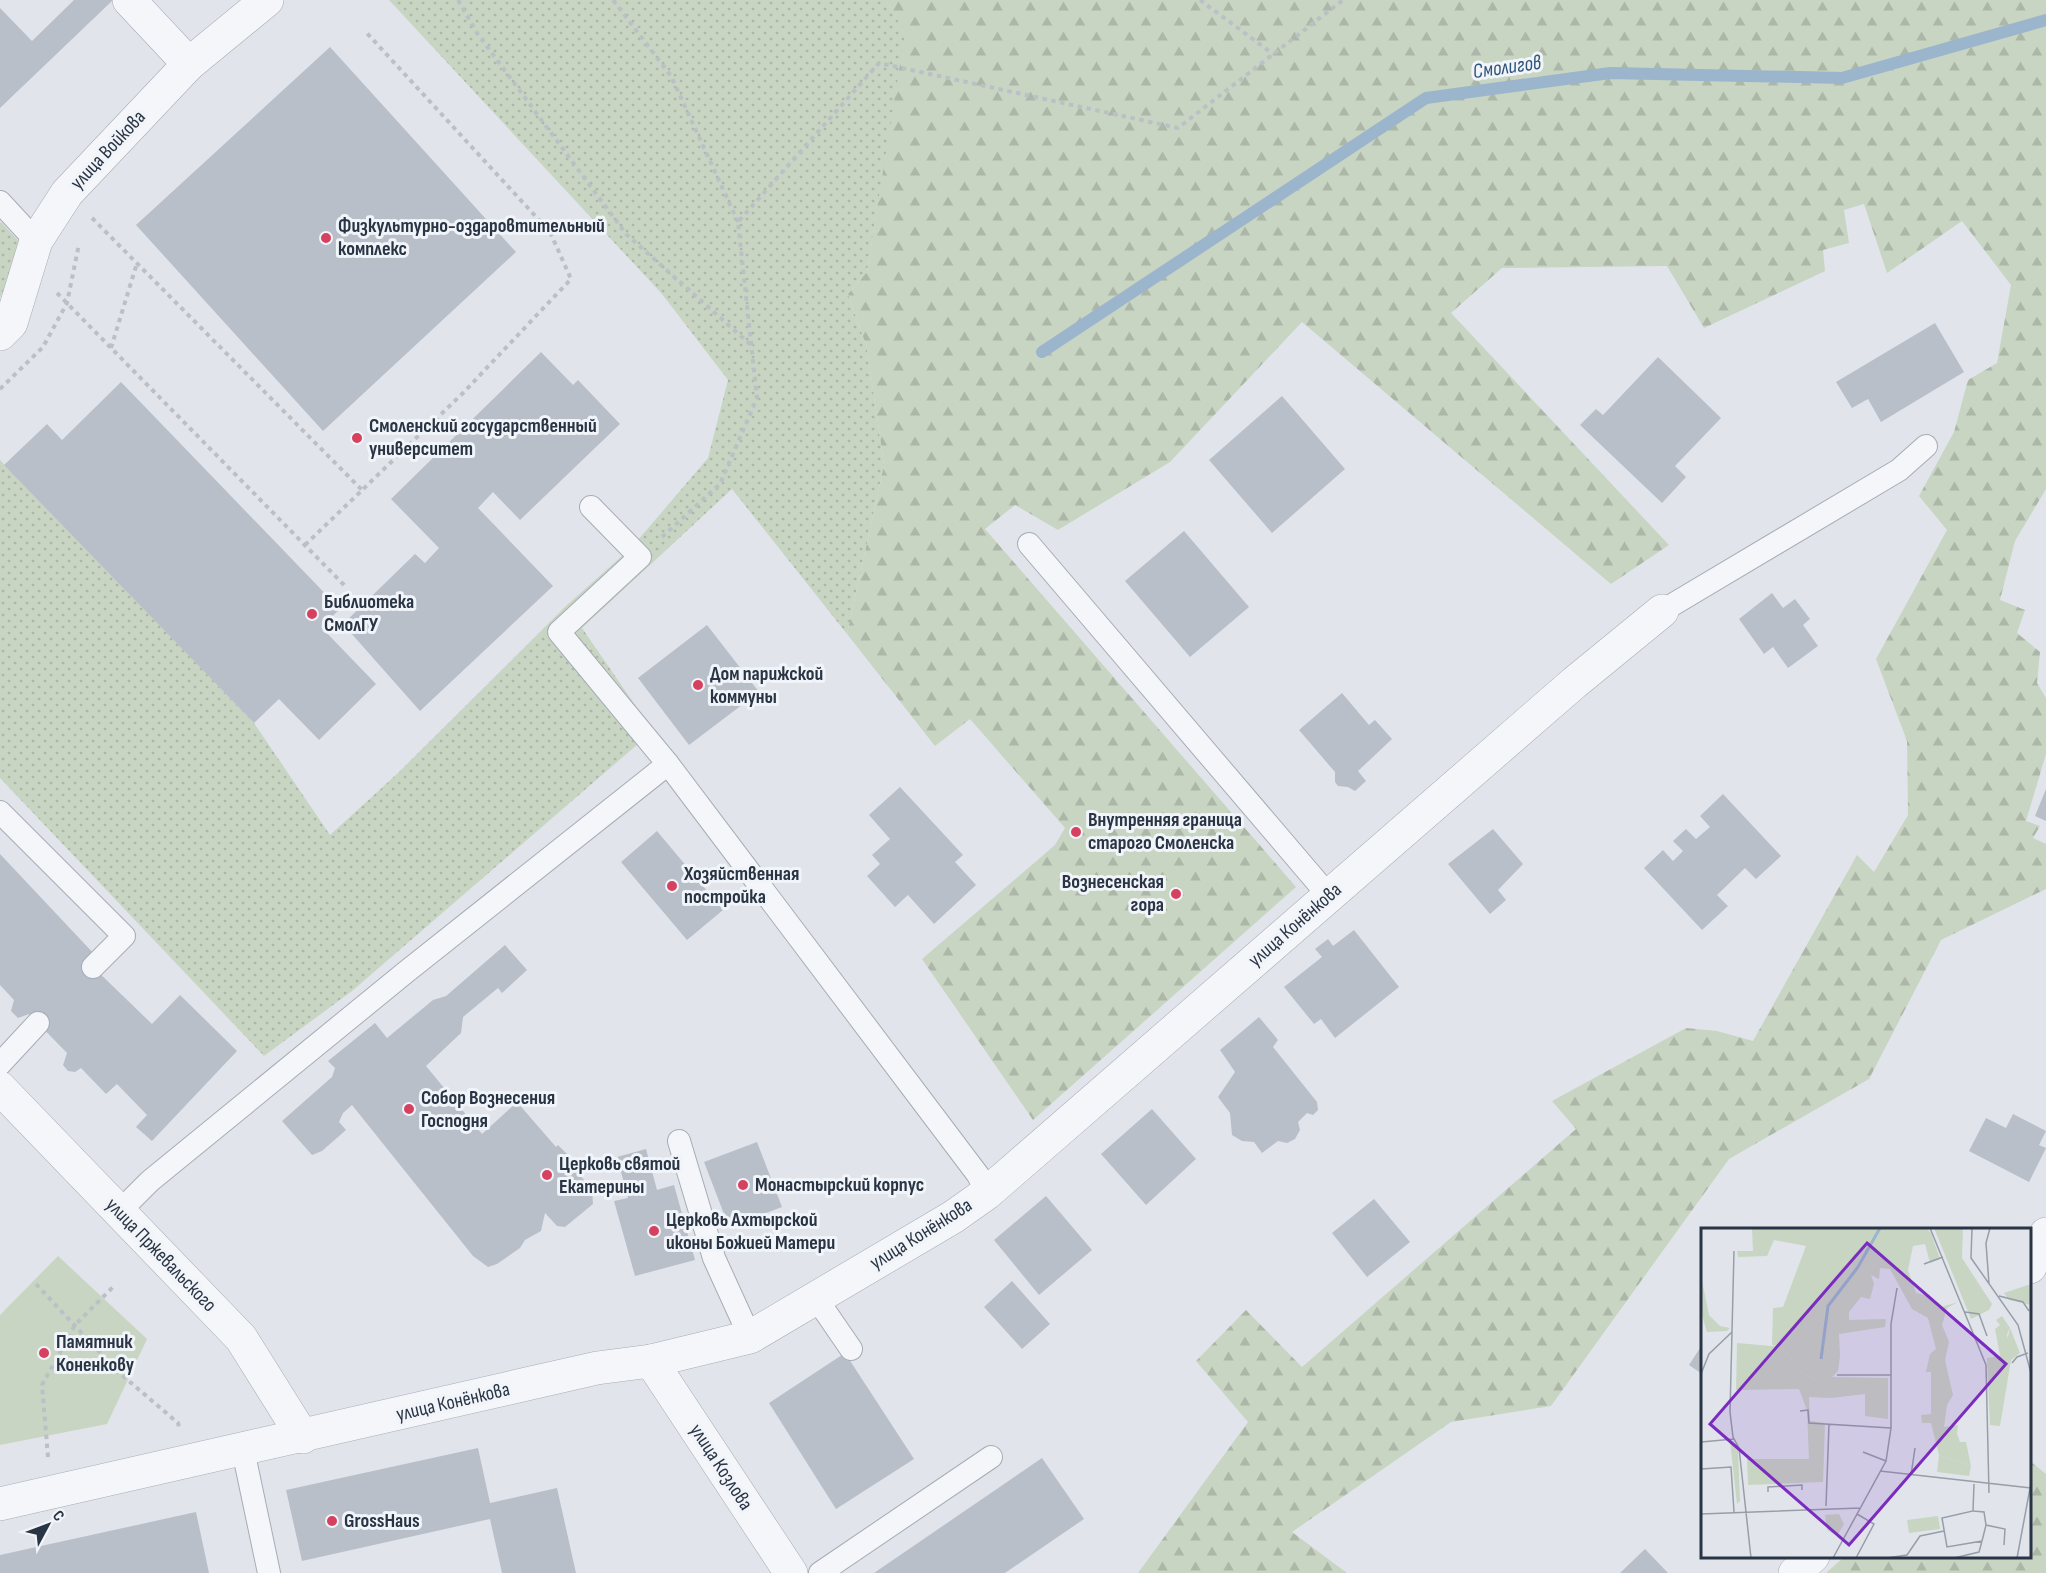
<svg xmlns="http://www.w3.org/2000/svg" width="2046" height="1573" font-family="'Sofia Sans Condensed',sans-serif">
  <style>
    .grass { fill: url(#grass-dots) }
    .forest { fill: url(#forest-firs) }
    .green { fill: #c8d5c2 }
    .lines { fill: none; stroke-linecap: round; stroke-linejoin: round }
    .stream { stroke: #9bb5cc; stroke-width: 12 }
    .building { fill: #b8bfc9 }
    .service-casing { stroke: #a6acb6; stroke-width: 24 }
    .minor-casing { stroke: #a6acb6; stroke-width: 34 }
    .path { stroke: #bbc0c6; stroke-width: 4; stroke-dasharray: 4.5 4.5; stroke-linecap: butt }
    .service { stroke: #f4f6f9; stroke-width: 22 }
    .minor { stroke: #f4f6f9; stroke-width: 33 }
    .poi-dot { fill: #d5415e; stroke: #f1f4f8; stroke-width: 2 }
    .labels { text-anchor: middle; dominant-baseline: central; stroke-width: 6; stroke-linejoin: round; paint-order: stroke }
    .street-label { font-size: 20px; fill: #293444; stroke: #f1f4f8 }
    .poi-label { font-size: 20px; font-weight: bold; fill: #293444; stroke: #f1f4f8; text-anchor: start }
    .water-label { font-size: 21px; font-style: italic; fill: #30557a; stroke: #f1f4f8 }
    .inset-river { fill: none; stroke: #9bb5cc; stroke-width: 3 }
    .inset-road { fill: none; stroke: #979ea8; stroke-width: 1.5 }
    .view { fill: #7b2cbf; fill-opacity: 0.15; stroke: #7b2cbf; stroke-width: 3 }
    .inset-edge { fill: none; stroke: #293444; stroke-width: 3 }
  </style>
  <defs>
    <pattern id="grass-dots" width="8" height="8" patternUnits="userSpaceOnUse" patternTransform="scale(1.5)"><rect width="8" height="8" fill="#c8d5c2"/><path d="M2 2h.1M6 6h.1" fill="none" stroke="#acb7a8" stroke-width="1.8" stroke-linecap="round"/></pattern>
    <pattern id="forest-firs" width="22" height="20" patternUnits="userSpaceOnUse" patternTransform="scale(1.5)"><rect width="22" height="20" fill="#c8d5c2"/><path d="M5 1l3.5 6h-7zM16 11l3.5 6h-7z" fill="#acb7a8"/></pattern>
  </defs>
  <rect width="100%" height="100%" fill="#e1e5eb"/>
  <g class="grass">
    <polygon points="389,0 886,0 906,33 867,272 848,294 867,348 884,465 847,634 732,489 582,628 653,731 352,991 264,1056 0,778 0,460 254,723 330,835 398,773 566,606 632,547 708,458 728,380 662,294"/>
    <polygon points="1,222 23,246 0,298 0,223"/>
  </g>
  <g class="forest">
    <polygon points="886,0 2046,0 2046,489 2015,541 2000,600 2025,610 2017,633 2040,652 2037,683 2046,698 2046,754 2026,821 2040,826 2033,838 2046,844 2046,889 1941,940 1869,1079 1729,1159 1551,1406 1451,1422 1292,1532 1347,1573 1138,1573 1248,1422 1196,1361 1246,1310 1302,1367 1576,1129 1552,1101 1686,1028 1717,1031 1753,1041 1857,855 1874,872 1908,815 1907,741 1876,659 1947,530 1919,496 1954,432 1968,380 1997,363 2011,285 1962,221 1887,273 1864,204 1844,210 1849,243 1823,250 1825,271 1704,328 1667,266 1502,268 1451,313 1669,545 1611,584 1302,322 1170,462 1058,530 1015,505 985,529 1296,887 1033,1120 922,959 1055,845 1065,828 970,719 935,746 847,634 884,465 867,348 848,294 867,272 905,33"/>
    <polygon points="2030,1461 2046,1474 2046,1573 1826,1573 1844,1557 2030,1556"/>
  </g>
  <polygon class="green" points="58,1256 147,1339 107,1424 0,1445 0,1315"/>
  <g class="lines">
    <polyline class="stream" points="1042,352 1426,98 1610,73 1842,78 2046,20"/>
  </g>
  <g class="building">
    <polygon points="74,0 113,0 0,108 0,8 32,41"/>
    <polygon points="330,47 516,252 323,431 136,225"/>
    <polygon points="1935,323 1964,372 1881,422 1868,399 1852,408 1836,382"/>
    <polygon points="541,352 573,385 578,380 620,424 520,520 493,492 478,508 553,586 420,711 343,624 415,554 425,563 439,548 391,499"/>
    <polygon points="1658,357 1721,418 1675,466 1686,477 1662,503 1580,425 1596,409 1603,415"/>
    <polygon points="121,382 340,609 321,627 376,684 319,740 279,699 254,723 4,465 47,424 62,440"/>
    <polygon points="1282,396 1345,469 1272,533 1209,460"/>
    <polygon points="1184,531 1249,607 1190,657 1125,581"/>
    <polygon points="1772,593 1783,608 1795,599 1810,619 1803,625 1818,646 1788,668 1773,647 1764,654 1739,619"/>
    <polygon points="707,625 759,692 689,745 638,678"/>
    <polygon points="1342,693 1369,725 1375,720 1392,739 1358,771 1366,781 1355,791 1348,787 1338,786 1335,782 1335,772 1299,730"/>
    <polygon points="900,787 963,855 955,862 976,885 934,924 908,895 895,907 867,876 880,864 872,855 890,839 869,815"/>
    <polygon points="2046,789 2046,821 2035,816"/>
    <polygon points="1723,794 1781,856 1756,879 1745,868 1717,895 1728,906 1702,930 1644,868 1663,850 1673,861 1683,851 1673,841 1686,829 1696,839 1710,827 1700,816"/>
    <polygon points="1493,829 1523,864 1498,890 1506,900 1490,914 1448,864"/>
    <polygon points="657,831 723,910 687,940 621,862"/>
    <polygon points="0,854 96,956 93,967 152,1024 180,995 237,1051 152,1141 136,1127 147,1115 117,1084 106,1094 81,1068 75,1072 68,1071 63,1065 67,1053 29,1014 18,1018 11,1011 14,1000 0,985"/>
    <polygon points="1354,930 1399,987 1335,1038 1321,1019 1314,1024 1284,987 1322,957 1315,949 1328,939 1333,946"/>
    <polygon points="505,945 527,970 502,993 498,988 463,1017 461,1033 426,1066 482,1134 517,1102 556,1147 558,1145 570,1157 568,1160 592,1190 593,1204 565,1227 557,1226 545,1213 541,1231 525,1240 520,1248 497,1264 488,1267 473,1256 352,1105 343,1113 339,1122 346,1130 322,1151 312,1155 282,1121 332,1077 335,1068 328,1061 375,1023 387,1038 433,1000 446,996"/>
    <polygon points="1259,1017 1278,1040 1273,1047 1317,1102 1318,1110 1313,1115 1307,1113 1298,1122 1300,1130 1295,1139 1287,1143 1278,1141 1262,1153 1254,1142 1242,1141 1232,1135 1230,1113 1218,1097 1235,1072 1220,1050"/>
    <polygon points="1152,1109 1196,1159 1146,1205 1101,1154"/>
    <polygon points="2013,1114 2046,1131 2039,1145 2046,1148 2029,1182 1969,1151 1986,1118 2006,1128"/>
    <polygon points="757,1142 782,1207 729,1227 704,1162"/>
    <polygon points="646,1149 657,1190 674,1185 695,1260 635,1276 614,1201 628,1198 617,1157"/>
    <polygon points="1046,1196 1092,1250 1039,1295 994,1240"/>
    <polygon points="1374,1199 1410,1242 1367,1277 1332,1233"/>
    <polygon points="1012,1281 1050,1324 1022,1349 984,1307"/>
    <polygon points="1702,1345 1702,1374 1689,1365"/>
    <polygon points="845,1353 914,1459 836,1509 769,1403"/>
    <polygon points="478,1448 490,1503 557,1488 576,1573 502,1573 490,1519 302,1561 286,1490"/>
    <polygon points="1042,1458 1084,1519 1005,1573 874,1573"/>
    <polygon points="196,1512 209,1573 0,1573 0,1555"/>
    <polygon points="1645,1549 1668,1573 1620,1573"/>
  </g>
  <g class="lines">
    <defs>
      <g id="service">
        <polyline points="0,202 36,241"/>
        <polyline points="591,507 640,557 559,632 668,764 978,1175 987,1193"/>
        <polyline points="1029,544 1329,896"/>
        <polyline points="1662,611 1899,470 1926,446"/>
        <polyline points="0,812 124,936 93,967"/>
        <polyline points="0,1064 38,1023"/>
        <polyline points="679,1141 714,1258 750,1337"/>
        <polyline points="120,1211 150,1181 406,972 668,764"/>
        <polyline points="816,1298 851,1349"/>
        <polyline points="243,1450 269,1573"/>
        <polyline points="820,1573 991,1457"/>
      </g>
      <g id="minor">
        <polyline points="129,0 189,64"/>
        <polyline points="0,334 11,323 36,241 67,193 189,64 267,0"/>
        <polyline points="0,1088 241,1338 303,1437"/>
        <polyline points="2030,1267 2046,1234"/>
        <polyline points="651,1361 791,1573"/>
        <polyline points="0,1504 597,1368 651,1361 750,1337 953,1217 987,1193 1574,683 1662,611"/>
        <polyline points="1795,1573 1813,1556"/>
      </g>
    </defs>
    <use href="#service" class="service-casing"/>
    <use href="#minor" class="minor-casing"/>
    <g class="path">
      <polyline points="458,0 477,33 626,234 751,345"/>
      <polyline points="613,0 671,76 738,222"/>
      <polyline points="1200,0 1273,54"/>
      <polyline points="92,218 362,490"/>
      <polyline points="57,293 347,588"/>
      <polyline points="111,348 137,263"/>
      <polyline points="0,389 43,347 67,303 79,244"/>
      <polyline points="662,537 720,484 757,398 738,222 879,63 1178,128 1343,0"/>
      <polyline points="305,545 463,393 571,279 550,232 365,31"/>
      <polyline points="36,1284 116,1370 178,1423 179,1427"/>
      <polyline points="48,1457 42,1385 75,1325 115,1285"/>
    </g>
    <use href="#service" class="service"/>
    <use href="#minor" class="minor"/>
  </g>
  <g class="poi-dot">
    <circle cx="326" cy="238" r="6"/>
    <circle cx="357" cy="438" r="6"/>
    <circle cx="312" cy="614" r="6"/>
    <circle cx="698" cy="685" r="6"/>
    <circle cx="1076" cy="832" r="6"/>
    <circle cx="672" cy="886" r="6"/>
    <circle cx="1176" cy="894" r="6"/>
    <circle cx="409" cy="1109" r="6"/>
    <circle cx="547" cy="1175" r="6"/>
    <circle cx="743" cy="1185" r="6"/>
    <circle cx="654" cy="1231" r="6"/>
    <circle cx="44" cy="1353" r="6"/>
    <circle cx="332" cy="1521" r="6"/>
  </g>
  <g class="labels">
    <g class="street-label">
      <text transform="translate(108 150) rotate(-47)">улица Войкова</text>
      <text transform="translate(1295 925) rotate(-41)">улица Конёнкова</text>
      <text transform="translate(921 1234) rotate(-32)">улица Конёнкова</text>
      <text transform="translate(161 1255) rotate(46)">улица Пржевальского</text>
      <text transform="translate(453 1402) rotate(-13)">улица Конёнкова</text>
      <text transform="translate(721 1467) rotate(57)">улица Козлова</text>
    </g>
    <g class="poi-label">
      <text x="338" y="226">Физкультурно-оздаровтительный<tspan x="338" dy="23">комплекс</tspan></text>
      <text x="369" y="426">Смоленский государственный<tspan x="369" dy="23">университет</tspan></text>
      <text x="324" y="602">Библиотека<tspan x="324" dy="23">СмолГУ</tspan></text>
      <text x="710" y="674">Дом парижской<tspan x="710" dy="23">коммуны</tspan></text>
      <text x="1088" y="820">Внутренняя граница<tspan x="1088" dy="23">старого Смоленска</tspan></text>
      <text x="684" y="874">Хозяйственная<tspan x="684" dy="23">постройка</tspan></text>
      <text x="1164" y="882" text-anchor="end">Вознесенская<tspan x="1164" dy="23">гора</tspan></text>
      <text x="421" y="1098">Собор Вознесения<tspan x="421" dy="23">Господня</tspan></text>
      <text x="559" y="1164">Церковь святой<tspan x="559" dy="23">Екатерины</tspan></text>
      <text x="755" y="1185">Монастырский корпус</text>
      <text x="666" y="1220">Церковь Ахтырской<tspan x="666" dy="23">иконы Божией Матери</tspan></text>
      <text x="56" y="1342">Памятник<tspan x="56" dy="23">Коненкову</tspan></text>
      <text x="344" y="1521">GrossHaus</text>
    </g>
    <g class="water-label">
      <text transform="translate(1507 67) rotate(-8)">Смолигов</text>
    </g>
  </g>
  <g transform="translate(1701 1228)">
    <rect width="330" height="330" fill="#e1e5eb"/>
    <path d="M36 115 81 119 100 144 118 154 130 170 108 169 109 193 124 195 122 254 47 257 46 231H108L106 182 98 161 35 162ZM29 213 37 222 39 273 36 276Z" fill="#c8d5c2"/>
    <path d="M51 0H225L230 5 239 31 229 35 224 16 212 18 207 42 215 65 230 69 237 80 257 74 246 80 241 97 248 114 244 132 252 167 246 177 243 199 257 197 256 205 259 214H265L270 238 238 227 230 195H221L220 187 230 186V144H225L229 126 235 121 227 90 211 81 189 41 179 40 178 51 170 47 173 56 169 71 160 69 148 84V92L185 91 184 99 138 106 139 128 137 143 131 149 187 150V191L164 188V166L130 170 118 154 100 144 81 119 71 117 72 80 82 79 105 18 73 12 66 28 37 29 36 23H52ZM233 0H262L261 30 291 76 288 82 270 91ZM0 48 8 87 19 98 29 100 26 103 6 104 0 84ZM330 56V77L308 72 303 65ZM301 88 309 100 306 106 310 132 299 198 289 197 286 130 299 128 294 101 299 97 295 92Z" fill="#c8d5c2"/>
    <path d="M309 100 319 125 310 132 305 117ZM238 227 270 238 268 248 236 244ZM138 286 143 296 136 308 126 302 124 287ZM237 288 239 301 208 305 206 292Z" fill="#c8d5c2"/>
    <path class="inset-river" d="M120 131 127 78 157 39 179 0"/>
    <path class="inset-road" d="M229 0 285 137 288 265M271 0 270 30 317 97 330 145M33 23 29 184 32 209 38 220 50 330M223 36 242 29M288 56 285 15 289 0M298 68 322 74 328 83M264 84 278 86 286 108M0 94V114M311 135 316 129 327 125M0 146 8 126 31 104M136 147H190M99 183 107 182 108 195 190 200M0 214 33 211M162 224 185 233M0 241 30 239 33 284M179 243 330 260M210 247 214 220M273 256 272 283 241 290 246 319 281 313 285 297M67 264V259L101 257V262M125 278 128 196M272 283 283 284 285 297 304 301 303 317M0 286 159 280M132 330 185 233 190 200V96L196 60M155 330 173 296 156 286M186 330 206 327 219 308 243 303M253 330 278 324 281 313M316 330 330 255"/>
    <path class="view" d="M166 15 305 136 148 317 9 196Z"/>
    <rect width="330" height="330" class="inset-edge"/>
  </g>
  <g transform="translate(48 1525) rotate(49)" stroke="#f1f4f8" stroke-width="4.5" paint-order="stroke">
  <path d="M0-4.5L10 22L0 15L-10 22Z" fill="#293444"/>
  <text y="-9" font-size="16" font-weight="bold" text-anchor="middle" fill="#293444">С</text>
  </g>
</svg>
